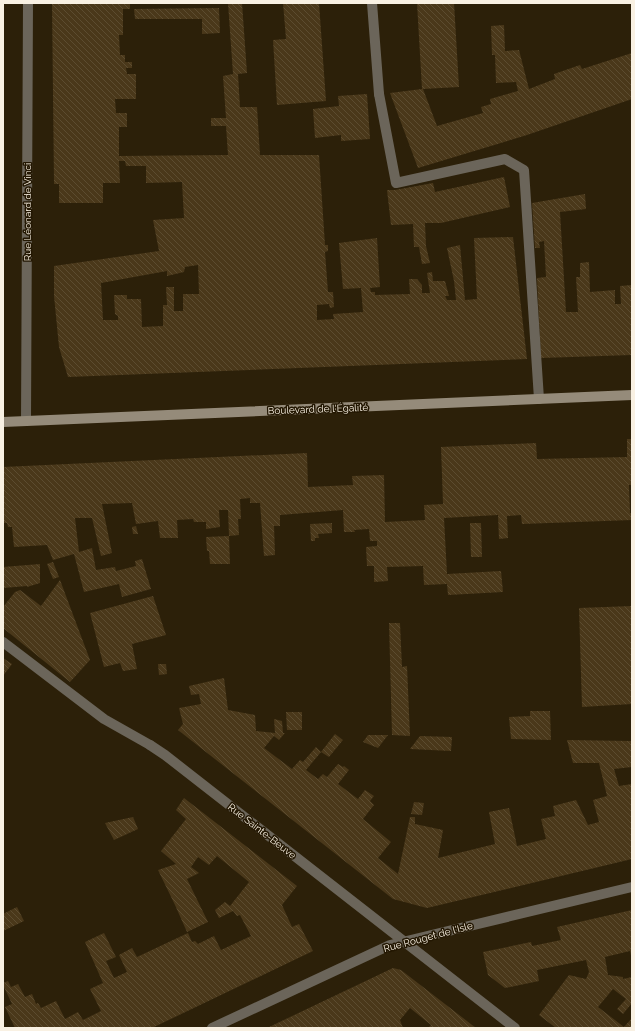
<svg xmlns="http://www.w3.org/2000/svg" width="635" height="1031" font-family="Raleway,sans-serif">
  <style>
    .building { fill: url(#building-back-hatch); fill-rule: evenodd }
    .lines { fill: none; stroke-linecap: round; stroke-linejoin: round }
    .service { stroke: #6b655a; stroke-width: 10 }
    .minor { stroke: #6b655a; stroke-width: 10 }
    .secondary { stroke: #958b7a; stroke-width: 10 }
    .labels { text-anchor: middle; dominant-baseline: central; stroke-width: 3; stroke-linejoin: round; paint-order: stroke }
    .street-label { font-size: 10px; fill: #f9f1e3; stroke: #231702 }
  </style>
  <defs>
    <pattern id="building-back-hatch" width="6" height="6" patternUnits="userSpaceOnUse"><rect width="6" height="6" fill="#4a381a"/><path d="M-1 5l2 2M0 0l6 6M5-1l2 2" fill="none" stroke="#5c4c30"/></pattern>
  </defs>
  <rect width="100%" height="100%" fill="#2c2009"/>
  <g class="building">
    <rect x="3" y="3" width="1" height="166"/>
    <path d="M52 3H130V9H123V35H119L120 55H125V62H132V68H126L127 74H136V99H115L116 113H127V127H119V156L228 155 226 126H211V118H226L223 76 233 74 228 3H242L247 73 238 74 240 107H257L260 155H319L325 245H328V251L325 252 328 292H333L334 307 330 308 329 304 317 305V320L334 319 333 314 363 312 361 288 343 289 339 243 377 238 380 287 370 288 371 292H375V295L410 294 409 279H417L422 285V293H430L427 273 432 272 433 281H445L449 296H445L447 300H456L454 281 447 248 460 245 465 300 477 299 474 238 513 237 527 359 68 377 59 347 54 296V266L159 251 153 220 184 218 182 182 146 183V166H126L125 161H119L120 183H103V203H59V184H54ZM198 265 199 294H183V311H174V287H166L167 305H163V326L142 327 141 299H127V295H114L115 314 118 316V320H103L101 283 167 271V276L184 272 185 267Z"/>
    <polygon points="283,3 319,3 326,101 277,105 273,40 286,39"/>
    <polygon points="417,3 454,3 459,87 423,89 437,126 483,113 481,107 491,104 490,99 518,91 516,82 496,83 495,55 492,55 491,26 504,25 505,51 519,50 529,89 555,79 554,74 580,65 582,69 632,53 632,99 527,135 418,168 390,93 422,89"/>
    <polygon points="219,8 220,33 202,34 202,19 135,19 134,9"/>
    <polygon points="367,94 370,139 341,141 341,135 315,138 313,109 339,106 338,96"/>
    <polygon points="504,177 510,207 441,223 425,223 426,246 430,263 422,264 419,247 414,247 413,224 391,225 387,190 395,190 433,183 435,192"/>
    <polygon points="585,194 586,209 560,212 566,312 578,312 576,277 580,277 580,263 589,262 590,292 615,290 615,304 621,304 620,286 632,285 632,355 541,358 537,278 546,277 544,241 539,242 540,248 535,248 532,203"/>
    <polygon points="627,439 632,439 632,485 629,485 630,513 632,513 632,520 522,524 521,515 507,516 508,538 499,539 498,515 444,518 447,574 501,571 503,592 448,595 447,584 424,585 423,566 387,567 388,581 374,582 374,566 367,566 366,547 377,546 377,541 370,541 369,529 354,530 355,532 344,532 343,510 280,515 280,526 274,526 275,555 264,556 260,503 250,503 250,498 240,499 241,519 238,519 239,535 229,536 228,510 219,510 220,527 206,529 206,522 194,522 193,519 177,520 178,538 160,538 158,521 136,524 132,503 102,504 112,553 101,556 92,518 75,518 79,552 92,548 96,570 115,567 116,571 136,566 135,561 142,559 151,589 122,597 119,584 84,592 74,554 53,560 47,545 14,547 12,527 8,527 7,523 3,523 3,467 307,453 308,487 353,485 352,476 384,475 385,522 425,520 424,505 443,504 441,447 536,443 537,459 627,457"/>
    <polygon points="332,523 332,533 318,534 319,538 315,538 315,541 311,541 310,524"/>
    <polygon points="470,523 481,523 482,557 471,557"/>
    <polygon points="136,526 138,534 133,534 132,527"/>
    <polygon points="229,536 230,564 210,564 209,551 207,551 206,537"/>
    <polygon points="53,562 59,577 53,579 47,564"/>
    <polygon points="40,564 40,583 27,587 27,586 3,588 3,567"/>
    <polygon points="60,580 90,660 70,682 3,628 3,607 15,592 20,590 41,606"/>
    <polygon points="153,596 166,635 132,644 137,669 123,671 120,663 104,667 90,613"/>
    <polygon points="632,606 632,704 582,707 579,608"/>
    <polygon points="389,623 400,623 402,667 407,666 410,736 392,735"/>
    <polygon points="3,658 12,664 3,676"/>
    <polygon points="158,664 166,664 167,674 159,675"/>
    <polygon points="224,678 228,710 255,715 256,731 275,733 274,719 282,721 283,733 285,733 279,740 274,736 264,748 292,769 300,760 303,762 316,747 321,752 306,770 318,779 323,774 327,777 338,764 343,767 344,766 349,770 338,784 358,799 365,790 374,796 370,801 374,805 363,819 391,842 378,858 398,874 410,817 415,817 415,824 443,830 438,858 495,844 489,812 509,808 517,846 546,839 541,819 555,816 553,806 576,800 588,825 599,822 593,800 607,796 599,763 573,763 567,740 632,741 632,767 614,769 619,786 632,784 632,859 427,908 393,899 178,730 183,724 179,708 201,704 199,694 191,695 189,686"/>
    <polygon points="530,711 550,711 551,740 511,739 509,717 530,716"/>
    <polygon points="286,712 302,712 302,730 287,730"/>
    <polygon points="335,734 343,740 329,757 321,752"/>
    <polygon points="368,735 388,735 378,748 363,742"/>
    <polygon points="420,736 452,737 451,751 410,749"/>
    <polygon points="184,798 297,886 282,905 292,927 299,924 313,951 152,1028 15,1028 5,1007 12,1004 3,985 3,983 8,981 11,987 18,984 25,997 32,994 36,1004 38,1003 41,1008 56,1001 65,1019 78,1012 83,1020 101,1011 90,989 103,983 85,942 104,933 116,957 106,961 114,978 127,972 119,955 132,948 137,957 188,933 192,942 195,941 198,944 214,936 221,950 251,936 240,915 237,916 233,911 219,918 215,910 225,902 230,906 249,882 217,856 209,865 198,857 191,867 199,873 187,879 208,922 187,932 175,905 158,870 176,864 161,851 186,819 176,810"/>
    <polygon points="414,802 424,803 422,815 411,814"/>
    <polygon points="133,817 138,829 114,840 105,823"/>
    <polygon points="17,907 24,921 3,931 3,914"/>
    <polygon points="632,910 632,959 630,951 605,957 608,975 623,977 623,979 632,977 632,1003 623,1014 617,1009 626,999 613,989 598,1007 624,1027 632,1018 632,1028 556,1028 539,1015 569,975 586,979 589,972 586,960 537,970 539,981 505,988 488,975 483,952 531,942 532,946 561,940 557,927"/>
    <polygon points="393,968 401,970 476,1028 428,1028 431,1025 410,1008 400,1020 403,1028 267,1028"/>
  </g>
  <g class="lines">
    <g class="service">
      <polyline points="379,94 396,183 505,159 524,170 539,399"/>
      <polyline points="3,642 104,719 150,745"/>
    </g>
    <g class="minor">
      <polyline points="372,3 379,94"/>
      <polyline points="26,421 28,3"/>
      <polyline points="150,745 165,755 515,1028"/>
      <polyline points="212,1028 390,945 632,887"/>
    </g>
    <polyline class="secondary" points="3,422 632,395"/>
  </g>
  <g class="labels">
    <g class="street-label">
      <text transform="translate(27 212) rotate(-90)">Rue Léonard de Vinci</text>
      <text transform="translate(318 409) rotate(-2)">Boulevard de l'Égalité</text>
      <text transform="translate(262 831) rotate(38)">Rue Sainte-Beuve</text>
      <text transform="translate(428 937) rotate(-15)">Rue Rouget de l'Isle</text>
    </g>
  </g>
  <rect width="635" height="1031" fill="none" stroke="#f9f1e3" stroke-width="8"/>
</svg>
